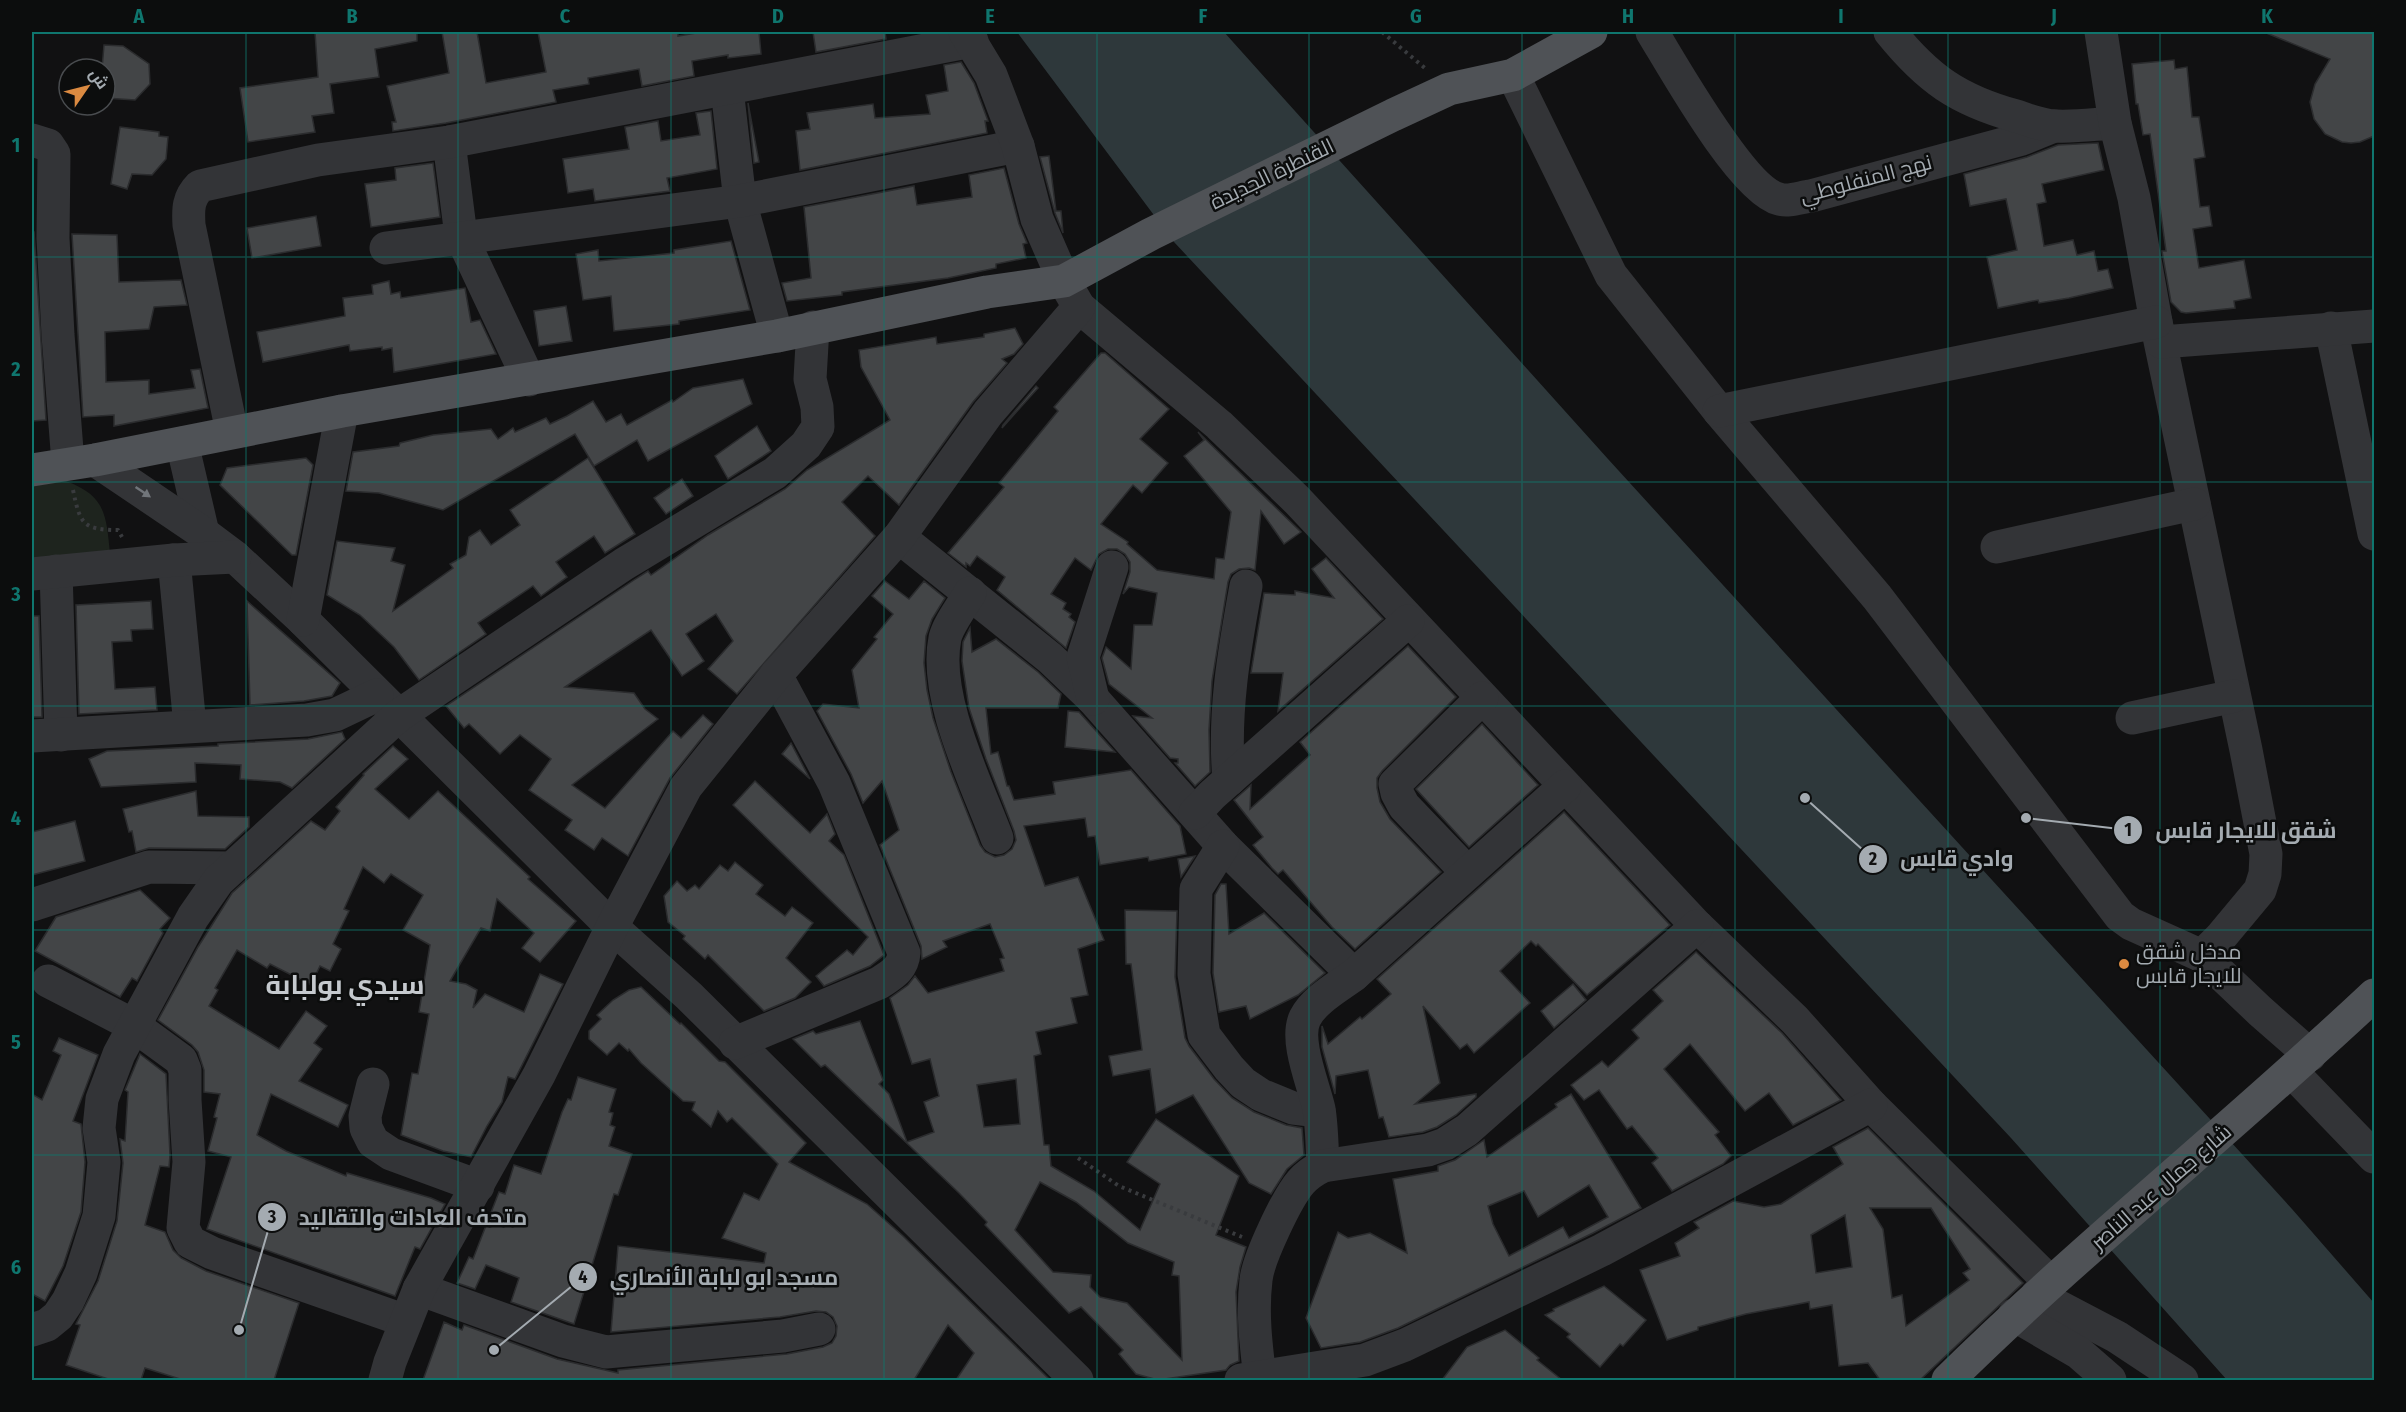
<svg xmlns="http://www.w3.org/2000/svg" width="2406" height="1412" font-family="'Fira Sans Condensed',Cairo,sans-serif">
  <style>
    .green { fill: #1e241e }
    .water { fill: #2e383b }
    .building { fill: #434547; stroke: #2b2c2e; stroke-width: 1.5; fill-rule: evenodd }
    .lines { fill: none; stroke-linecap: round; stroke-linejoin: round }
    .path { stroke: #393b3e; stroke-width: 4; stroke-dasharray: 3 4.5; stroke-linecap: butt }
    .minor { stroke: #333437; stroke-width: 33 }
    .major { stroke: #4f5256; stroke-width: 33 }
    .oneway { fill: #71757a }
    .grid { fill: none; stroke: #0f766e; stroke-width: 1.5; stroke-opacity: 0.55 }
    .poi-dot { fill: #db8a41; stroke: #0c0d0d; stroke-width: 2 }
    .labels { text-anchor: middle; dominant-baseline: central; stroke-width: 5; stroke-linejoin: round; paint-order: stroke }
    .street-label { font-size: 21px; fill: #a4abb1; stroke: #0c0d0d }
    .poi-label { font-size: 21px; fill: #a4abb1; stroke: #0c0d0d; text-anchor: start }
    .district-label { font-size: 27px; font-weight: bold; fill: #c5c9ce; stroke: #0c0d0d }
    .leader { fill: none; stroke: #a4abb1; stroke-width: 2 }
    .callout-dot { fill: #a4abb1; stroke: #0c0d0d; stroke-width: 2 }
    .mark-label { font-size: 18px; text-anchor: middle; font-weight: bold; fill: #111 }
    .callout-label { font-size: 22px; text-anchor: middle; font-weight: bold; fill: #a4abb1; stroke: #0c0d0d; stroke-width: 5; stroke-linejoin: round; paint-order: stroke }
    .neatline { fill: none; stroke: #0f766e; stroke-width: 2 }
    .grid-label { font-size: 20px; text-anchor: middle; font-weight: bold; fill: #0f766e }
  </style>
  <rect width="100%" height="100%" fill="#111112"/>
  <path class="green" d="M66 481C106 496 106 515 110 553L32 558V486Z"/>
  <polygon class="water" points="1017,32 1224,32 1608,459 2292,1209 2374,1303 2374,1380 2227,1380 2011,1138 1174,242"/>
  <g class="building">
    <polygon points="315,32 417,32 417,41 375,49 379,77 330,84 334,113 312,116 315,132 248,142 240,88 318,77"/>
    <polygon points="442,32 477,32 486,83 546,72 538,32 678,32 678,36 702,32 759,32 761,54 728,58 728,55 692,61 694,76 642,86 639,69 588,78 589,84 553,90 556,102 446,123 393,131 392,122 396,122 387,86 449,73"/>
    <polygon points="813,32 885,32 886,39 816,52"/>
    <polygon points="2264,32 2374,32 2374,136 2360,142 2351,143 2342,142 2325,134 2314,119 2310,102 2315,84 2330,59"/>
    <polygon points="104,45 123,46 149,64 150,84 135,100 105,98 105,69 102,69"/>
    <polygon points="2174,60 2175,69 2187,67 2192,117 2199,117 2205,157 2194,159 2200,207 2209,206 2212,226 2193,229 2199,268 2244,260 2251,298 2234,301 2235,308 2186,313 2181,312 2171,302 2162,251 2166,251 2150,134 2143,135 2138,104 2136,104 2132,64"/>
    <polygon points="961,62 974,83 988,121 985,121 987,133 800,170 796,131 810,129 807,113 873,104 875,118 930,114 926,95 948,91 944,65"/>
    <polygon points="748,103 759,162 754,163"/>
    <polygon points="711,111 717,169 667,178 670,191 595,201 593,189 568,193 563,159 629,149 625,127 658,121 661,141 700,135 696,113"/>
    <polygon points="120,127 159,132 159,136 168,137 166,159 152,175 132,174 127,189 111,184"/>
    <polygon points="2098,143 2104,170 2042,184 2046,202 2037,204 2044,246 2073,240 2077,255 2094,251 2098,271 2108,269 2113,288 2069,298 2039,303 2038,300 1998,308 1987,257 2017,250 2006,199 1970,206 1964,174 2027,157 2058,145"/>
    <polygon points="1049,156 1056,211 1061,211 1063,233 1055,213 1040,157"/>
    <polygon points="433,163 440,217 371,227 365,184 396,180 395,168"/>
    <polygon points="1004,168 1019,224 1027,243 1023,244 1026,258 996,264 996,268 948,278 842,292 842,295 787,301 782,283 811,278 804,207 914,186 917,205 972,197 969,175"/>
    <polygon points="316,216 321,246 252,258 247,228"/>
    <polygon points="32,232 34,232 46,420 32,421"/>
    <polygon points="72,234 117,235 119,282 181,280 187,305 154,307 149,329 105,332 106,382 149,380 149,394 195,388 191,370 200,369 208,408 114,426 114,415 83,417"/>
    <polygon points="731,241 750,310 679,321 679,324 614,331 611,296 583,300 576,254 598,250 599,261 674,253 674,250"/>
    <polygon points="389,281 391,294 400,292 401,298 465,288 471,322 480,320 496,354 394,372 392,348 382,350 382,347 350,351 349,345 263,362 257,332 345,316 343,298 373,294 372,285"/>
    <polygon points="566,306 572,341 539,346 534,311"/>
    <polygon points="1015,328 1023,344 1014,354 1002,359 1007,363 973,402 899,505 868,476 842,502 875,536 737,694 708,669 733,641 716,614 686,634 704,661 682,676 651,630 565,687 634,693 645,709 658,719 572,785 605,808 673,731 681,738 703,715 713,724 670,778 628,856 602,838 594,850 565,830 572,820 529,790 551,759 520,735 500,754 469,724 464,728 446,706 634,580 648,571 651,575 708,535 785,489 807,470 890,420 861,367 859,350 936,337 937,344 984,337 984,334"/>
    <polygon points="1101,353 1105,353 1169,409 1140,439 1168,463 1142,493 1133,485 1101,524 1128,542 1127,544 1157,570 1214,579 1216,558 1224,559 1231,512 1184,456 1204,440 1198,432 1301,532 1284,544 1261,511 1255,570 1249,568 1239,569 1231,574 1228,582 1212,681 1209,730 1210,772 1195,786 1175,763 1178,763 1178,759 1170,758 1133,716 1152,718 1109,684 1102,658 1106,647 1131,669 1134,625 1152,625 1157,593 1129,587 1123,594 1130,572 1130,562 1125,554 1117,549 1108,549 1099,554 1091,570 1075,558 1051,594 1066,603 1063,609 1071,614 1069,617 1075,622 1066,648 997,590 1005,577 977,556 970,566 966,563 966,567 948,553 1004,487 999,483 1058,411 1054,407"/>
    <polygon points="743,379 752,404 648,461 637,440 594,466 575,434 443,510 379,493 346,491 353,452 399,446 400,443 433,435 491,429 498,439 513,428 515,432 546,418 550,424 567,416 593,401 606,422 621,414 627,425 672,400 673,402 693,388"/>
    <polygon points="1036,386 1038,388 1002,428 1003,425"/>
    <polygon points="757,426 771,451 728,479 715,456"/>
    <polygon points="306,458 313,465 296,555 292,555 220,485 227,468"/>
    <polygon points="588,458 635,534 605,553 594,536 556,562 567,577 541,596 533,586 478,623 486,634 419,680 394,647 360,615 327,595 337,541 395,548 391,561 405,565 393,611 453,568 450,564 466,555 469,537 480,530 491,545 520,525 510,510"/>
    <polygon points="682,479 693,496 666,514 654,498"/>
    <polygon points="1326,558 1383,619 1278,711 1283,673 1251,673 1264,593 1295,595 1295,591 1334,598 1312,569"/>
    <path d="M885 581 909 599 924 581 945 598 932 619 926 636 924 663 927 690 933 718 951 772 980 845 985 852 995 857 1004 855 1012 849 1016 840 1014 831 986 759 969 708 962 661 963 642 970 628 972 652 996 639 1038 672 1061 694 1058 708H986L991 754 998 752 1007 786H1009L1014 800 1055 794 1053 782 1131 770 1180 826 1186 854 1149 861 1148 857 1100 865 1095 836 1088 837 1085 818 1024 826 1045 886 1078 877 1104 940 1078 949 1088 995 1071 998 1077 1023 1036 1032 1041 1054 1034 1056 1044 1145H1049L1051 1166 1094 1191 1140 1230 1160 1184 1127 1162 1156 1119 1239 1176 1216 1235 1246 1247 1240 1267 1236 1292 1239 1361 1230 1365 1226 1370 1158 1380 1136 1374 1119 1354 1123 1350 1081 1307 1069 1313 985 1225 987 1222 959 1193 825 1065 821 1067 793 1039 813 1031 816 1034 860 1021 883 1080 879 1084 889 1094 907 1142 934 1132 924 1102 939 1096 930 1059 912 1064 890 998 908 985 915 976 928 993 1004 971 1000 959 1004 958 990 924 943 941 947 947 922 959 921 946 880 845 899 830 882 781 863 803 851 774 817 711 823 704 859 708 852 670 877 639 874 637 893 614 872 596ZM1016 1079 1020 1124 984 1127 977 1085ZM1040 1182 1076 1202 1128 1243 1174 1262 1172 1275 1179 1276 1182 1360 1127 1303 1100 1297 1090 1287 1091 1275 1053 1272 1015 1230Z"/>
    <polygon points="151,601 153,629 131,630 132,641 112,642 115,689 155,687 157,710 79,714 76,605"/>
    <polygon points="247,601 340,683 332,696 304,701 250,705"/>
    <polygon points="32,616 39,616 42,717 32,717"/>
    <polygon points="1408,646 1456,697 1382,771 1377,778 1377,788 1380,802 1390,819 1441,872 1355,949 1332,927 1283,870 1278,874 1272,868 1253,845 1263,837 1234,800 1251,785 1250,809 1310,755 1300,742"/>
    <polygon points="1068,711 1079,712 1115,752 1065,747"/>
    <polygon points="1482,724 1538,785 1469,847 1416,789"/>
    <polygon points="342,732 345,739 292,788 280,782 240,779 241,765 195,763 196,782 101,787 89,759 107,751 218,746 218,744 308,739"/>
    <polygon points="791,743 810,779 782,754"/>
    <polygon points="393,746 408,759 375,789 409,819 438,791 530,877 528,879 576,921 540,962 522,948 534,933 497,899 490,931 481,928 450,981 466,984 477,990 473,1008 485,994 524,1012 540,974 563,984 515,1079 508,1077 502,1102 487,1126 471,1157 443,1151 401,1135 412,1073 418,1074 429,1014 419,1012 430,945 403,930 423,895 391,874 384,883 363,867 344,909 349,911 333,944 341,949 330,971 320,966 311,985 270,964 267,968 237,950 215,988 218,990 209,1006 279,1049 306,1011 327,1026 314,1043 322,1049 299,1081 348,1105 338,1127 271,1094 257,1135 286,1151 346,1176 347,1173 431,1198 445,1204 420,1249 415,1247 395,1296 207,1229 231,1157 208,1151 217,1118 214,1117 220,1094 204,1092 204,1070 198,1052 192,1045 158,1020 198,947 232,893 311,821 325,830 340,811 336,807 364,775 363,774"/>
    <polygon points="755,781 810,833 827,814 835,834 829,841 844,855 884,955 870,966 824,986 816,976 847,950 853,955 868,937 733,805"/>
    <polygon points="196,791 198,816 249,817 249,827 225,849 149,848 136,852 132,831 129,832 123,809"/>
    <polygon points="1564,812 1670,925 1587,995 1538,944 1536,946 1531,941 1500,971 1530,1003 1474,1053 1467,1044 1460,1049 1423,1006 1440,1083 1415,1104 1476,1094 1476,1097 1456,1115 1437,1127 1423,1132 1389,1137 1383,1117 1379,1118 1368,1070 1336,1076 1335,1094 1322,1047 1322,1026 1328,1044 1360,1017 1362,1019 1391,994 1377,979"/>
    <polygon points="75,821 85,861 32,875 32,832"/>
    <polygon points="1195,856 1181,877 1178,859"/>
    <polygon points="735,862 763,885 756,894 785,916 792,907 813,923 786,958 811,982 795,998 764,1011 708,955 705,959 683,939 685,936 668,922 664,896 677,881 687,891 695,885 699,889 720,865 728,871"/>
    <polygon points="1221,884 1226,884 1229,934 1264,913 1325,973 1298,995 1250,1019 1246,1006 1219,1012 1213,973 1215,895"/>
    <polygon points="140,890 170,918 160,929 163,933 137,981 132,978 120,997 35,951 56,917"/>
    <polygon points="1125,910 1177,911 1175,977 1185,1038 1189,1046 1214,1079 1232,1098 1254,1112 1286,1125 1302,1128 1304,1155 1287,1169 1271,1194 1249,1183 1193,1095 1156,1113 1150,1069 1113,1076 1109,1056 1142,1050 1131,964 1126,964"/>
    <polygon points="1696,952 1782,1033 1841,1100 1793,1125 1769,1093 1745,1111 1690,1044 1664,1069 1719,1132 1715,1135 1731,1156 1723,1164 1672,1191 1652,1163 1658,1158 1632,1126 1627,1129 1599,1090 1584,1100 1571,1085 1602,1061 1608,1067 1639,1038 1632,1030 1663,1001 1653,990"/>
    <polygon points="1573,984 1586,1000 1554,1028 1541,1011"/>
    <polygon points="641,987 680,1024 681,1023 719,1061 725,1062 806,1143 789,1162 867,1204 903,1236 1050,1380 956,1380 974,1353 948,1325 914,1380 423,1380 444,1322 462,1330 464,1325 557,1359 618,1373 618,1370 787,1354 823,1347 832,1343 836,1336 837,1326 833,1317 826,1312 816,1311 780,1317 611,1332 618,1246 764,1263 766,1253 722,1238 744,1193 759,1200 778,1164 732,1118 727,1122 718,1111 711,1127 692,1110 695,1102 683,1101 641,1063 629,1049 628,1051 619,1043 607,1055 589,1039 589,1031 601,1019 597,1015 613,1000 629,990"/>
    <polygon points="59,1038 98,1055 73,1121 81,1124 85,1162 81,1212 63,1266 45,1301 32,1294 32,1094 42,1100 61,1055 53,1051"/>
    <polygon points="140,1054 166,1074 170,1155 169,1167 160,1166 145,1225 165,1232 173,1250 181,1258 206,1271 299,1303 274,1380 183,1380 145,1368 141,1380 111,1380 66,1365 80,1325 76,1324 98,1281 117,1221 123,1163 120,1139 125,1141 128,1092 125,1090"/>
    <polygon points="578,1077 616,1089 609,1112 613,1113 610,1125 615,1127 609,1146 632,1154 618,1195 614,1194 574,1324 511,1302 519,1278 486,1265 475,1289 457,1283 469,1257 473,1259 499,1192 505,1194 514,1165 541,1174 562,1112 568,1099 571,1100"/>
    <path d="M1571 1094 1641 1208 1593 1233 1398 1328 1360 1342 1321 1348 1306 1318 1338 1232 1348 1238 1370 1233 1407 1253 1393 1179 1438 1171V1166L1455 1160 1484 1140 1487 1157 1557 1107 1555 1104ZM1589 1185 1608 1217 1569 1238 1563 1227 1509 1256 1493 1224 1488 1206 1524 1191 1538 1217Z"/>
    <path d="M1868 1128 2023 1283 1920 1380H1880L1868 1363 1839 1366 1832 1305 1810 1309 1809 1302 1746 1314 1698 1327V1330L1667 1340 1640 1270 1680 1256 1675 1243 1699 1228 1694 1222 1733 1201 1764 1207 1781 1204 1843 1164 1833 1147ZM1870 1208H1931L1970 1269 1963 1273 1969 1280 1906 1326 1902 1295 1892 1298 1883 1229ZM1845 1215 1852 1267 1816 1273 1811 1235Z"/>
    <polygon points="1604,1286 1646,1320 1623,1346 1620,1344 1600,1367 1567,1337 1570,1334 1545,1315 1554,1311 1553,1309"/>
    <polygon points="1505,1330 1539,1358 1537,1360 1562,1380 1442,1380 1467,1347"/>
  </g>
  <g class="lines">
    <g class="path">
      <polyline points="1382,32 1426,69"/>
      <path d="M73 490C80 523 82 530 118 530L122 537"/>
      <polyline points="1078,1158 1119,1186 1242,1237"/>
    </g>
    <g class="minor">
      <path d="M1652 32C1673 66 1742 190 1779 199 1789 202 1801 197 1811 196L2022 139 2054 126"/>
      <path d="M1890 32C1928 79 1958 100 2016 116 2028 120 2043 126 2056 126 2076 127 2096 124 2115 123"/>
      <polyline points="2101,32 2115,123 2134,198 2156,322 2246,750 2266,854 2265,874 2260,890 2220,938 2202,956 2260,1011 2310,1055"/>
      <polyline points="1513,75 1611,275 1719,411 1877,597 2120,916 2131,924 2202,956"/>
      <polyline points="727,89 740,201 777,336"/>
      <polyline points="32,140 48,145 54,154 53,238 58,335 68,463"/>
      <polyline points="449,142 461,236 529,380"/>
      <polyline points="386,248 740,201 1018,146"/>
      <polyline points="1079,307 1219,425 1297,500 1697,926 1795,1020 1871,1105 2051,1283"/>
      <polyline points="2331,328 2374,534"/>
      <polyline points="2161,342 2374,326"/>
      <polyline points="1719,411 2156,322"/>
      <path d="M232 432 189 225C188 209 188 198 200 186L318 160 449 142 972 41"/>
      <polyline points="182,443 203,533"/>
      <polyline points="95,460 203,533 235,557 303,620 612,927 689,996 1077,1380"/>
      <polyline points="899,537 1050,658 1093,699 1223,846 1354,975"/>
      <polyline points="1997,547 2194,504"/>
      <polyline points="174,560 190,726"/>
      <polyline points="56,571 61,735"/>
      <polyline points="32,574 174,560 235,557"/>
      <path d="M970 593C963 605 948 625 945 638 933 697 976 782 997 838"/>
      <polyline points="303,620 342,411"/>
      <polyline points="1093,699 1083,657 1112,567"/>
      <polyline points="2132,718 2234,696"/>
      <polyline points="32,736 307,720 335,715 377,695"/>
      <path d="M1229 780C1223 714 1234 651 1246 586"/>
      <polyline points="1195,813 1212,795 1408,621"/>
      <polyline points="1223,846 1196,889 1194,974 1204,1035 1229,1068 1243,1083 1261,1095 1293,1108 1319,1111"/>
      <polyline points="1467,872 1404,806 1397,793 1395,784 1482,698"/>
      <polyline points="32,905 149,867 229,868"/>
      <polyline points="48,981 133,1025 181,1060 185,1070 185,1100 189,1162 183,1228 190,1242 212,1253 406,1321"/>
      <path d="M735 1043 879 983C891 975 903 969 904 953L834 783 776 675"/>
      <polyline points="2292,1072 2374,1157"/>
      <polyline points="373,1084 365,1116 366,1128 373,1142 391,1154 478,1186"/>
      <path d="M1323 1166C1322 1147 1322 1127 1319 1109 1314 1086 1294 1040 1305 1018 1314 1000 1338 987 1354 975L1565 786"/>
      <polyline points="419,1289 563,1341 606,1352 783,1336 819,1329"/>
      <polyline points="2037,1295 2117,1337 2182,1380"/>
      <polyline points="2014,1315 2079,1353 2110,1380"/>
      <polyline points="32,1330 47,1325 58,1316 68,1301 81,1273 99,1216 104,1162 99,1128 102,1099 119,1054 193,917 218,881 398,716 624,564 775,473 806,445 818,427 817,407 810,379 813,327"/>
      <path d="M1260 1378C1256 1345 1252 1313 1256 1280 1258 1259 1287 1198 1301 1182 1307 1175 1315 1170 1323 1166L1428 1150 1445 1144 1467 1130 1697 926"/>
      <polyline points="385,1380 390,1362 419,1289 539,1075 612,927 686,787 776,675 899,537 988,413 1079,307 1064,281 1037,219 1018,146 991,75 965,32"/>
      <polyline points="1241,1380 1365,1360 1405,1345 1602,1250 1871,1105"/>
    </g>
    <g class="major">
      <polyline points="32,470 95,460 342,411 777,336 987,292 1064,281 1151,234 1393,115 1449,89 1513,75 1591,32"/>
      <path d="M1948 1380C2084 1246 2235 1126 2374 995"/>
    </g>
  </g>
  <defs><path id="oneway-solid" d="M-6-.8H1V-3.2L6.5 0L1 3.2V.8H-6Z" transform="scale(1.5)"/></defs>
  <use class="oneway" href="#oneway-solid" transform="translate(143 492) rotate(34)"/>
  <path class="grid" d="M246 32V1380M458 32V1380M671 32V1380M884 32V1380M1097 32V1380M1309 32V1380M1522 32V1380M1735 32V1380M1948 32V1380M2160 32V1380M32 257H2374M32 482H2374M32 706H2374M32 930H2374M32 1155H2374"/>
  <circle class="poi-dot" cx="2124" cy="964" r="6"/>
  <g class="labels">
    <g class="street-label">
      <text transform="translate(1272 174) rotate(-26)">القنطرة الجديدة</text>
      <text transform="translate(1866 179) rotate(-15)">نهج المنفلوطي</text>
      <text transform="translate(2161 1187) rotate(-41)">شارع جمال عبد الناصر</text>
    </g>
    <g class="poi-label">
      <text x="2136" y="952">مدخل شقق<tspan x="2136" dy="24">للايجار قابس</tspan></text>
    </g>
    <g class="district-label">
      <text x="345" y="985">سيدي بولبابة</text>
    </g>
  </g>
  <path class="leader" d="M2026 818L2128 830M1805 798L1873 859M239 1330L272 1217M494 1350L583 1277"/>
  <g class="callout-dot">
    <circle cx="2026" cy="818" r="6"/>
    <circle cx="1805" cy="798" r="6"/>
    <circle cx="239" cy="1330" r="6"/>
    <circle cx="494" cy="1350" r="6"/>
    <circle cx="2128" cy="830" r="15"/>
    <circle cx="1873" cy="859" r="15"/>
    <circle cx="272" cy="1217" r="15"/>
    <circle cx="583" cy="1277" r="15"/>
  </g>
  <g class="mark-label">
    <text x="2128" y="836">1</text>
    <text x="1873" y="865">2</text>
    <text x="272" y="1223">3</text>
    <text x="583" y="1283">4</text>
  </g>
  <g class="callout-label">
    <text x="2246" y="838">شقق للايجار قابس</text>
    <text x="1957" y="866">وادي قابس</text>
    <text x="413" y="1225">متحف العادات والتقاليد</text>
    <text x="724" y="1285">مسجد ابو لبابة الأنصاري</text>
  </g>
  <rect width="2406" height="1412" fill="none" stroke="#0c0d0d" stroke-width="66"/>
  <g transform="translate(87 87) rotate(55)"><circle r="28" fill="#0c0d0d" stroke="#494c4f" stroke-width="1.5"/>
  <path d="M0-4.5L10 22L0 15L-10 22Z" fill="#db8a41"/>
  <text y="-9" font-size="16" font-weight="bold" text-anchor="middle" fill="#a4abb1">ش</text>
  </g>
  <rect x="33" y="33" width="2340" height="1346" class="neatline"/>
  <g class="grid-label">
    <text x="139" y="23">A</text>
    <text x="352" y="23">B</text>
    <text x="565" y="23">C</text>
    <text x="778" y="23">D</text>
    <text x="990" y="23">E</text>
    <text x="1203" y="23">F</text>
    <text x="1416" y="23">G</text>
    <text x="1628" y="23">H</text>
    <text x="1841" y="23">I</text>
    <text x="2054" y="23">J</text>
    <text x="2267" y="23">K</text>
    <text x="16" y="152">1</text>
    <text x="16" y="376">2</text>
    <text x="16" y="601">3</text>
    <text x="16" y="825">4</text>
    <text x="16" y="1049">5</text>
    <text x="16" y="1274">6</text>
  </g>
</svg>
